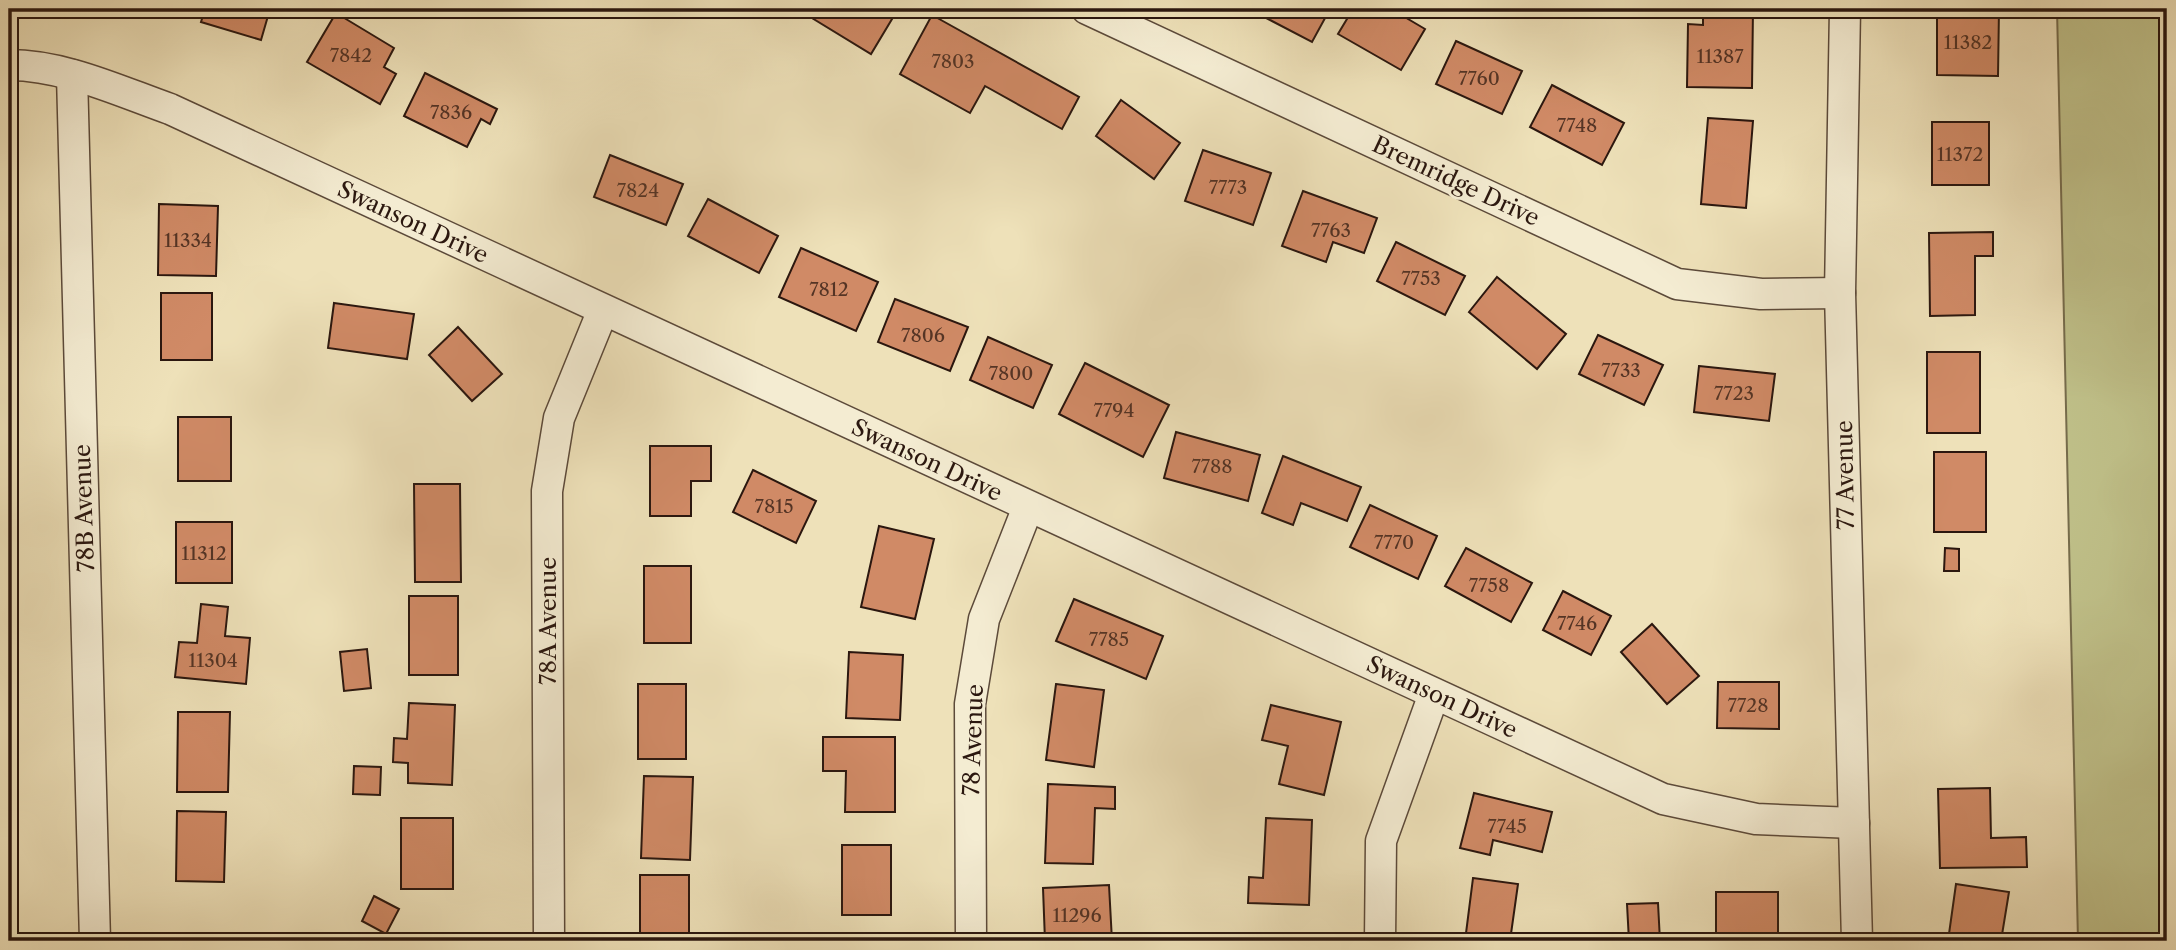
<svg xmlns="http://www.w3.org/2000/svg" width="2176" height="950" font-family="'Libre Caslon Text',serif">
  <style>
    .green { fill: #c0c18a; stroke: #766c4c; stroke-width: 2 }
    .building { fill: #d08a66; stroke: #2b170f; stroke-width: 2 }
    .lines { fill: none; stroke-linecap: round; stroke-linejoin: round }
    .street-casing { stroke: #5c4a3a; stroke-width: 33 }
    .street { stroke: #f4ecd2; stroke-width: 30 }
    .labels { text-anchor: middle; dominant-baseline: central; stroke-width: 6; stroke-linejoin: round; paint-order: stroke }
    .number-label { font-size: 19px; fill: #543425 }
    .street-label { font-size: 23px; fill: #2b170f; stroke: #f4ecd2 }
  </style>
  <rect width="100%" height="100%" fill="#eee1b9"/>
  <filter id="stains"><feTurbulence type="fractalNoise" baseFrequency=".00286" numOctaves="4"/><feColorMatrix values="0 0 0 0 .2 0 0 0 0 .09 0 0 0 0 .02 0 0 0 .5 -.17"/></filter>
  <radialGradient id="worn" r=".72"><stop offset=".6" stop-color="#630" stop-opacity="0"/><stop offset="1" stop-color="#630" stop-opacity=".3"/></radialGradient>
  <polygon class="green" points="2057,9 2167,9 2167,941 2078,941"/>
  <g class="building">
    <polygon points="205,9 270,9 261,40 201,22"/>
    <polygon points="811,9 876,9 892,19 871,54 807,15"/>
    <polygon points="1249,9 1330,9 1312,42"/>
    <polygon points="1353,9 1391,9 1425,29 1401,70 1338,34"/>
    <polygon points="1703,9 1753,9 1752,88 1687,87 1688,24 1703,25"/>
    <polygon points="1937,9 1999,9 1998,76 1937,75"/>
    <polygon points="336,13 394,48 384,67 396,74 380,104 307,62"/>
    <polygon points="932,15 1079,97 1062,129 985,86 970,113 900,74"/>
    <polygon points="1456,41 1522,71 1502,114 1436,84"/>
    <polygon points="425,73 497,109 490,124 481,119 467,147 404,116"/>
    <polygon points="1552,85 1624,123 1602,165 1530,127"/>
    <polygon points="1121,100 1180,143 1154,179 1096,136"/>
    <polygon points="1708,118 1753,121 1746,208 1701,204"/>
    <rect x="1932" y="122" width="57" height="63"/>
    <polygon points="1203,150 1271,173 1253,225 1185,201"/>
    <polygon points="610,155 683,184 666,225 594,197"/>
    <polygon points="1303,191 1377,218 1364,253 1333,242 1326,262 1282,246"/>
    <polygon points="708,199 778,236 759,273 688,236"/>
    <polygon points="159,204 218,206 216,276 158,275"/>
    <polygon points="1993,232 1993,256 1975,256 1975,315 1930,316 1929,233"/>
    <polygon points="1396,242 1465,276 1445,315 1377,281"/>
    <polygon points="801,248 878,282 856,331 779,297"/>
    <polygon points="1497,277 1566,334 1537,369 1469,312"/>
    <rect x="161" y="293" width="51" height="67"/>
    <polygon points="895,299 968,327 950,371 878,342"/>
    <polygon points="334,303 414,314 407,359 328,348"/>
    <polygon points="458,327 502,374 472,401 429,355"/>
    <polygon points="1598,335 1663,365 1644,405 1579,374"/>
    <polygon points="988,337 1052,365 1033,408 970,380"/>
    <rect x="1927" y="352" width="53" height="81"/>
    <polygon points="1085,363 1169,405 1143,457 1059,414"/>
    <polygon points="1699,366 1775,374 1769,421 1694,412"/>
    <rect x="178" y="417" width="53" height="64"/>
    <polygon points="1176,432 1260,455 1248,501 1164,478"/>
    <polygon points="650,446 711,446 711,481 691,481 691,516 650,516"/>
    <rect x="1934" y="452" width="52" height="80"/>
    <polygon points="1283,456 1361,487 1347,521 1301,503 1293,525 1262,513"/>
    <polygon points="753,470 816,501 796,543 733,512"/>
    <polygon points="414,484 460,484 461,582 415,582"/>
    <polygon points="1370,505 1437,536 1418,579 1350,547"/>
    <rect x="176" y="522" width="56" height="61"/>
    <polygon points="879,526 934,539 915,619 861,607"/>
    <polygon points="1466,548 1532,583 1511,622 1445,586"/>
    <polygon points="1945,548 1959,549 1959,571 1944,571"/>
    <rect x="644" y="566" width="47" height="77"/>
    <polygon points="1563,591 1611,616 1591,655 1543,630"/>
    <rect x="409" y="596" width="49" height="79"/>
    <polygon points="1074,599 1163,636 1146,679 1056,641"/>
    <polygon points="201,604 228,607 225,636 250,638 246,684 175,677 179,642 197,643"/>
    <polygon points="1652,624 1699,676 1667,704 1621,652"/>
    <polygon points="367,649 371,688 344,691 340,652"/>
    <polygon points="849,652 903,655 900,720 846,718"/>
    <polygon points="1718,682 1779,682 1779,729 1717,728"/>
    <rect x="638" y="684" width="48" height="75"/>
    <polygon points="1056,684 1104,690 1094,767 1046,760"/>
    <polygon points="409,703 455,705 452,785 408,783 408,763 393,762 394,738 407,739"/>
    <polygon points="1271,705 1341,722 1324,795 1279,784 1288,746 1262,740"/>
    <polygon points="178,712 230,712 228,792 177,792"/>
    <polygon points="823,737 895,737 895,812 845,812 846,771 823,771"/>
    <polygon points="354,766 381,767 380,795 353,794"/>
    <polygon points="644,776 693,777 690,860 641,858"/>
    <polygon points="1048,784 1115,787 1115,809 1095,808 1093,864 1045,863"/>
    <polygon points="1990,788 1991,838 2026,837 2027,867 1940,868 1938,789"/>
    <polygon points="1474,793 1552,812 1542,852 1493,840 1490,855 1460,848"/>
    <polygon points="177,811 226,812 224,882 176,881"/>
    <rect x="401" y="818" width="52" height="71"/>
    <polygon points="1266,818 1312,820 1309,905 1248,903 1249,877 1263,878"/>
    <rect x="842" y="845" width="49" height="70"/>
    <rect x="640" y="875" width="49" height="66"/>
    <polygon points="1473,878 1518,884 1510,941 1465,941"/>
    <polygon points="1956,884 2009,892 2001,941 1948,941"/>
    <polygon points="1109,885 1112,941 1045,941 1043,888"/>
    <rect x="1716" y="892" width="62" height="49"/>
    <polygon points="374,896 399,909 386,934 362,921"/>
    <polygon points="1658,903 1660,941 1629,941 1627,904"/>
    <rect x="1262" y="934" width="48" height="7"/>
  </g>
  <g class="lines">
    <defs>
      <g id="street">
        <polyline points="1087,9 1677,284 1761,294 1840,293"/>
        <polyline points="1845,9 1840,293 1857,941"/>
        <path d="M9 65C64 65 119 91 170 109L1663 799 1756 819 1854 823"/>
        <polyline points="72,75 95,941"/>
        <polyline points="549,941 547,491 559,418 603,310"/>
        <polyline points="971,941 970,704 984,619 1028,507"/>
        <polyline points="1380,941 1381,841 1434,694"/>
      </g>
    </defs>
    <use href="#street" class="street-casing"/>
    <use href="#street" class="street"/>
  </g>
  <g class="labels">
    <g class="number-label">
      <text x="1968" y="42">11382</text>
      <text x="351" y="55">7842</text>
      <text x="1720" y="56">11387</text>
      <text x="953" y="61">7803</text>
      <text x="1479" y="78">7760</text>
      <text x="451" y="112">7836</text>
      <text x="1577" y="125">7748</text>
      <text x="1960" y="154">11372</text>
      <text x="1228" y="187">7773</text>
      <text x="638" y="190">7824</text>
      <text x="1331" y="230">7763</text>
      <text x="188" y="240">11334</text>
      <text x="1421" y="278">7753</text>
      <text x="829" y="289">7812</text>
      <text x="923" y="335">7806</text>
      <text x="1621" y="370">7733</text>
      <text x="1011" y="373">7800</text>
      <text x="1734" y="393">7723</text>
      <text x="1114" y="410">7794</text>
      <text x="1212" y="466">7788</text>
      <text x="774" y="506">7815</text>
      <text x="1394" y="542">7770</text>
      <text x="204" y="553">11312</text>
      <text x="1489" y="585">7758</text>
      <text x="1577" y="623">7746</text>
      <text x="1109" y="639">7785</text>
      <text x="213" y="660">11304</text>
      <text x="1748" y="705">7728</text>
      <text x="1507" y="826">7745</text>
      <text x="1077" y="915">11296</text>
    </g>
    <g class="street-label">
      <text transform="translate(1456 181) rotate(25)">Bremridge Drive</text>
      <text transform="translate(413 222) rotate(25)">Swanson Drive</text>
      <text transform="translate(927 460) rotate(25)">Swanson Drive</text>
      <text transform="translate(1845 475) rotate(-91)">77 Avenue</text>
      <text transform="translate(84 508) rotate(-92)">78B Avenue</text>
      <text transform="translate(548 621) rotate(-90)">78A Avenue</text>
      <text transform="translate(1442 697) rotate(25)">Swanson Drive</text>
      <text transform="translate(973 740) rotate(-88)">78 Avenue</text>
    </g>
  </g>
  <rect width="2176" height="950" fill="none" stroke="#eee1b9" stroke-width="35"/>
  <rect x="10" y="10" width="2155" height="929" fill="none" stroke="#2b170f" stroke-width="3.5"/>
  <rect x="18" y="18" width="2141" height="915" fill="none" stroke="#2b170f" stroke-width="2"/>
  <rect width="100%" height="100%" filter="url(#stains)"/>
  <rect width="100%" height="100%" fill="url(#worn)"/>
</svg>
